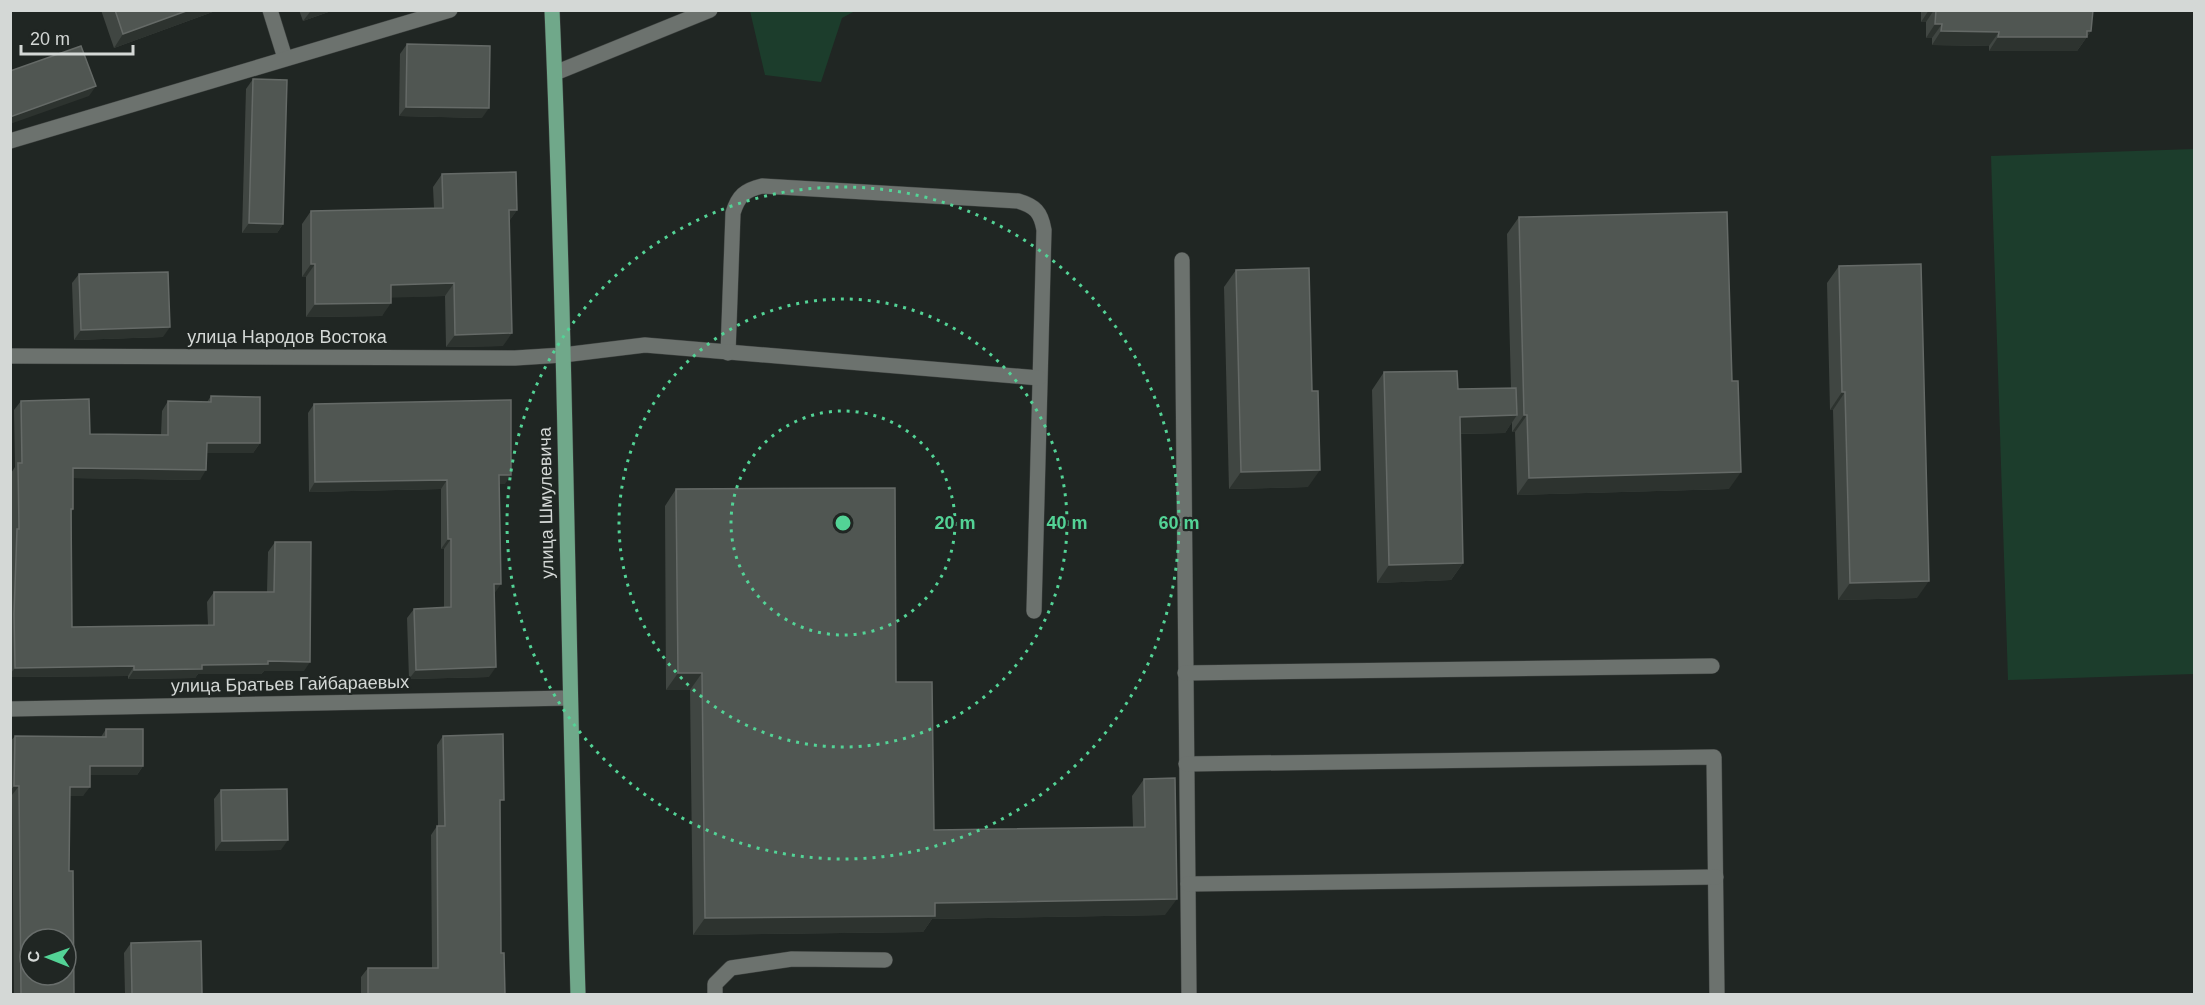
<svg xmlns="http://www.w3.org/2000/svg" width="2205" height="1005" font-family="Helvetica,sans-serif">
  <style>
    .green { fill: #1c3d2c }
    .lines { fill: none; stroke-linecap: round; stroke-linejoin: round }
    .minor-casing { stroke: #3f4341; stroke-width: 16 }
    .major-casing { stroke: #3f4341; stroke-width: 16 }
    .minor { stroke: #6c726e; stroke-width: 15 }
    .major { stroke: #70a88a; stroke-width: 15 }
    .wall { fill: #404642 }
    .shaded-wall { fill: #2d332f }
    .building { fill: #505652; stroke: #656a67; stroke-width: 1.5; fill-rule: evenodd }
    .ring { fill: none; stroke: #53d396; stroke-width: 3; stroke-dasharray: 3 6 }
    .labels { text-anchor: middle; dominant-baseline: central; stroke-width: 4.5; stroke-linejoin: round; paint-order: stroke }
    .street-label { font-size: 18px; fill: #d4d8d6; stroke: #202623 }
    .centre { fill: #53d396; stroke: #202623; stroke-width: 3 }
    .ring-label { font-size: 18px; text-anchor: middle; font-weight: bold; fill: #53d396; stroke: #202623; stroke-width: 4.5; stroke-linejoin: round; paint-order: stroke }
  </style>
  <rect width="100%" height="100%" fill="#202623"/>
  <g class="green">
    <polygon points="750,11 750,10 855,11 842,18 821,82 765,75"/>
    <polygon points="2194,149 2194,674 2008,680 1991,156"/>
  </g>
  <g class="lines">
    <defs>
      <g id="minor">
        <polyline points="270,10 285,58"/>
        <polyline points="555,73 710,10"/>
        <polyline points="10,141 450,10"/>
        <polyline points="1182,260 1189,994"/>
        <path d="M728 353 733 213C738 196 745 190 762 186L1018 201C1035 206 1041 212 1044 230L1034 611"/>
        <polyline points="10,356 515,358 563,355 645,345 1039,378"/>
        <polyline points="1185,673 1712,666"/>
        <polyline points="10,709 569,698"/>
        <polyline points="1186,764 1714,757 1717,994"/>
        <polyline points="1188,884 1716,877"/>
        <polyline points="715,994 715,984 731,968 792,959 885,960"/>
      </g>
      <path id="major" d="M552 10C566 338 568 667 578 994"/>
    </defs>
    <use href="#minor" class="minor-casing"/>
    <use href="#major" class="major-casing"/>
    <use href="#minor" class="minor"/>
    <use href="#major" class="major"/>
  </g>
  <g class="wall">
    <polygon points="101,10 218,10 114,48"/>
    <polygon points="299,10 334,10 303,21"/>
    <polygon points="1921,10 2093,10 2091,31 2077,51 1989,51 1989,46 1932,45 1932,38 1926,38 1926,22 1921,22"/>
    <polygon points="407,44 482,118 399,116 400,54"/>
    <polygon points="253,79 283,224 277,233 242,233 246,89"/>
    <polygon points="442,174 517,210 509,221 503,346 446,347 445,296 391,297 382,316 306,317 306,277 302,277 302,224 311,211 434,208 433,187"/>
    <polygon points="1519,217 1732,381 1729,489 1517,495 1515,432 1512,432 1512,422 1505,433 1460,434 1463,563 1451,580 1377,583 1372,390 1384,372 1458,389 1511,388 1507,234"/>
    <polygon points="1839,266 1917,598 1838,600 1833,410 1830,410 1827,283"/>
    <polygon points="1236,270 1308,487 1229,489 1224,287"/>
    <polygon points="79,274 163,337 74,340 72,283"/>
    <polygon points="211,396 260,443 253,453 207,453 200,480 73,478 73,509 72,511 72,627 208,625 207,602 214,592 267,592 268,552 275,542 304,671 264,671 261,674 198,674 195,678 128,679 128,676 10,677 10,538 12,536 11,473 15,467 14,410 21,401 90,434 161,435 162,411 168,401 207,402"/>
    <polygon points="314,404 505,484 499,484 489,677 409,679 407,618 414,609 444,608 444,549 441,549 441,489 309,492 308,413"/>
    <polygon points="676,489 896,682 934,830 1133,827 1132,796 1144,779 1165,915 932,919 923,932 693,935 690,690 666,690 665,506"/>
    <polygon points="106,729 143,766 137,775 90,775 83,796 70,796 69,871 74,994 14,994 12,795 10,795 10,742 15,736 101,737"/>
    <polygon points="443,736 500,806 501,953 505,994 361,994 361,977 368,968 432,968 431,835 437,826 438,826 437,745"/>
    <polygon points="221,790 281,850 215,851 214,799"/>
    <polygon points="131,943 202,994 125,994 124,953"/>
  </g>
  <g class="shaded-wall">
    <polygon points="189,10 218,10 114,48 123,34"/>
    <polygon points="313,10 334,10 303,21 310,12"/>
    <polygon points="1929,10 1934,10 1926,22 1921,22"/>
    <polygon points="1935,24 1942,24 1932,38 1926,38"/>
    <polygon points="1941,31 1999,32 1989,46 1932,45"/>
    <polygon points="2091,31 2077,51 1989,51 1998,37"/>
    <polygon points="96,86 89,96 10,124 10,117"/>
    <polygon points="406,107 489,108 482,118 399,116"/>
    <polygon points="509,210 517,210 508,223"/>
    <polygon points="249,223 283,224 277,233 242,233"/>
    <polygon points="311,264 315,264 306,277 302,277"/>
    <polygon points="454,283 445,296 382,298 391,285"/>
    <polygon points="391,303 382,316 306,317 315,304"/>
    <polygon points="170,327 163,337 74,340 81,330"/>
    <polygon points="512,333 503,346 446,347 455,335"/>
    <polygon points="1842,392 1845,392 1833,410 1830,410"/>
    <polygon points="1517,415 1505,433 1448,434 1460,417"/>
    <polygon points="1524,415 1527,415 1515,432 1512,432"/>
    <polygon points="207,443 260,443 253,453 200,453"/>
    <polygon points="73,468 206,470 200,480 67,478"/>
    <polygon points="1320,470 1308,487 1229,489 1241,472"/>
    <polygon points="1741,472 1729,489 1517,495 1529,478"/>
    <polygon points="499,475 511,475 505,484 492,484"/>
    <polygon points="447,480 441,489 309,492 315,482"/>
    <polygon points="448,539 451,539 444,549 441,549"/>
    <polygon points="1463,563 1451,580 1377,583 1389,565"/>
    <polygon points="1929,581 1917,598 1838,600 1850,583"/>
    <polygon points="494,584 501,584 494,594"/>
    <polygon points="268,661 310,662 304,671 264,671 261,674 198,674 195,678 128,679 134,670"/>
    <polygon points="134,666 128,676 10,677 10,674 15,668"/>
    <polygon points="496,667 489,677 409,679 416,670"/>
    <polygon points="678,673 702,673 690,690 666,690"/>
    <polygon points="90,766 143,766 137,775 84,775"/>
    <polygon points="14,786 19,786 12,795 10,795 10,791"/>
    <polygon points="70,787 90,787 83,796 63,796"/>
    <polygon points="288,840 281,850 215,851 222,841"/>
    <polygon points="1177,899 1165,915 932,919 923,932 693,935 705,918 935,903"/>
  </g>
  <g class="building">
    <polygon points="115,10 189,10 123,34"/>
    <polygon points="1936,10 2093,10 2091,31 2087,31 2087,37 1998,37 1999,32 1941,31 1942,24 1935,24"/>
    <polygon points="407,44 490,46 489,108 406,107"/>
    <polygon points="81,46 96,86 10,117 10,71"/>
    <polygon points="253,79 287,80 283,224 249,223"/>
    <polygon points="516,172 517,210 509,210 512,333 455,335 454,283 391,285 391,303 315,304 315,264 311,264 311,211 443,208 442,174"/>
    <polygon points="1727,212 1732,381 1738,381 1741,472 1529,478 1527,415 1524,415 1519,217"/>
    <polygon points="1921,264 1929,581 1850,583 1845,392 1842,392 1839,266"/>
    <polygon points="1309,268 1312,391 1318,391 1320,470 1241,472 1236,270"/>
    <polygon points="168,272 170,327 81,330 79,274"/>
    <polygon points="1457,371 1458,389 1516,388 1517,415 1460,417 1463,563 1389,565 1384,372"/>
    <polygon points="211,396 260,397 260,443 207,443 206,470 73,468 73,509 71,509 72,627 214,625 214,592 274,592 275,542 311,542 310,662 268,661 268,664 202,665 202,669 134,670 134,666 15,668 14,614 17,529 19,529 18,463 22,463 21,401 89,399 90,434 168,435 168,401 211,402"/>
    <polygon points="511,400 511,475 499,475 501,584 494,584 496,667 416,670 414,609 451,607 451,539 448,539 447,480 315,482 314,404"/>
    <polygon points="895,488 896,682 932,682 934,830 1145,827 1144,779 1175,778 1177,899 935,903 935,916 705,918 702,673 678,673 676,489"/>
    <path d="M106 729H143V766H90V787H70L69 871H73L74 994H21L19 786H14L15 736 106 737ZM30 939H66V975H30Z"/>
    <polygon points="503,734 504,800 500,800 501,953 504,953 505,994 368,994 368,968 438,968 437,826 445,826 443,736"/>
    <polygon points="287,789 288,840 222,841 221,790"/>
    <polygon points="201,941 202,994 132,994 131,943"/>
  </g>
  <g class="ring">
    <circle cx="843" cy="523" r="112"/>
    <circle cx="843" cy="523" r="224"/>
    <circle cx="843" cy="523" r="336"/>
  </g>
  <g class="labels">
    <g class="street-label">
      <text x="287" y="337">улица Народов Востока</text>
      <text transform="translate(546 503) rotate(-91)">улица Шмулевича</text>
      <text transform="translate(290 684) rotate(-1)">улица Братьев Гайбараевых</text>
    </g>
  </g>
  <circle cx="843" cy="523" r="9" class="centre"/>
  <g class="ring-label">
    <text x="955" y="529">20 m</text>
    <text x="1067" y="529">40 m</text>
    <text x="1179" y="529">60 m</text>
  </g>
  <rect width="2205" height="1005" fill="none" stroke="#d4d8d6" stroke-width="24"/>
  <g transform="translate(48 957) rotate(271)"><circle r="28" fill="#202623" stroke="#686d6b" stroke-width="1.5"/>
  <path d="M0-4.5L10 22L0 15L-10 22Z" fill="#53d396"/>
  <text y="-9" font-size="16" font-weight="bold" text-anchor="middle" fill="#d4d8d6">С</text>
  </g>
  <path d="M21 45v9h112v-9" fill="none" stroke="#d4d8d6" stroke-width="3"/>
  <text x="30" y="45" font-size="18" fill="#d4d8d6" stroke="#202623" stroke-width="4.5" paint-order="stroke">20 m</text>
</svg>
